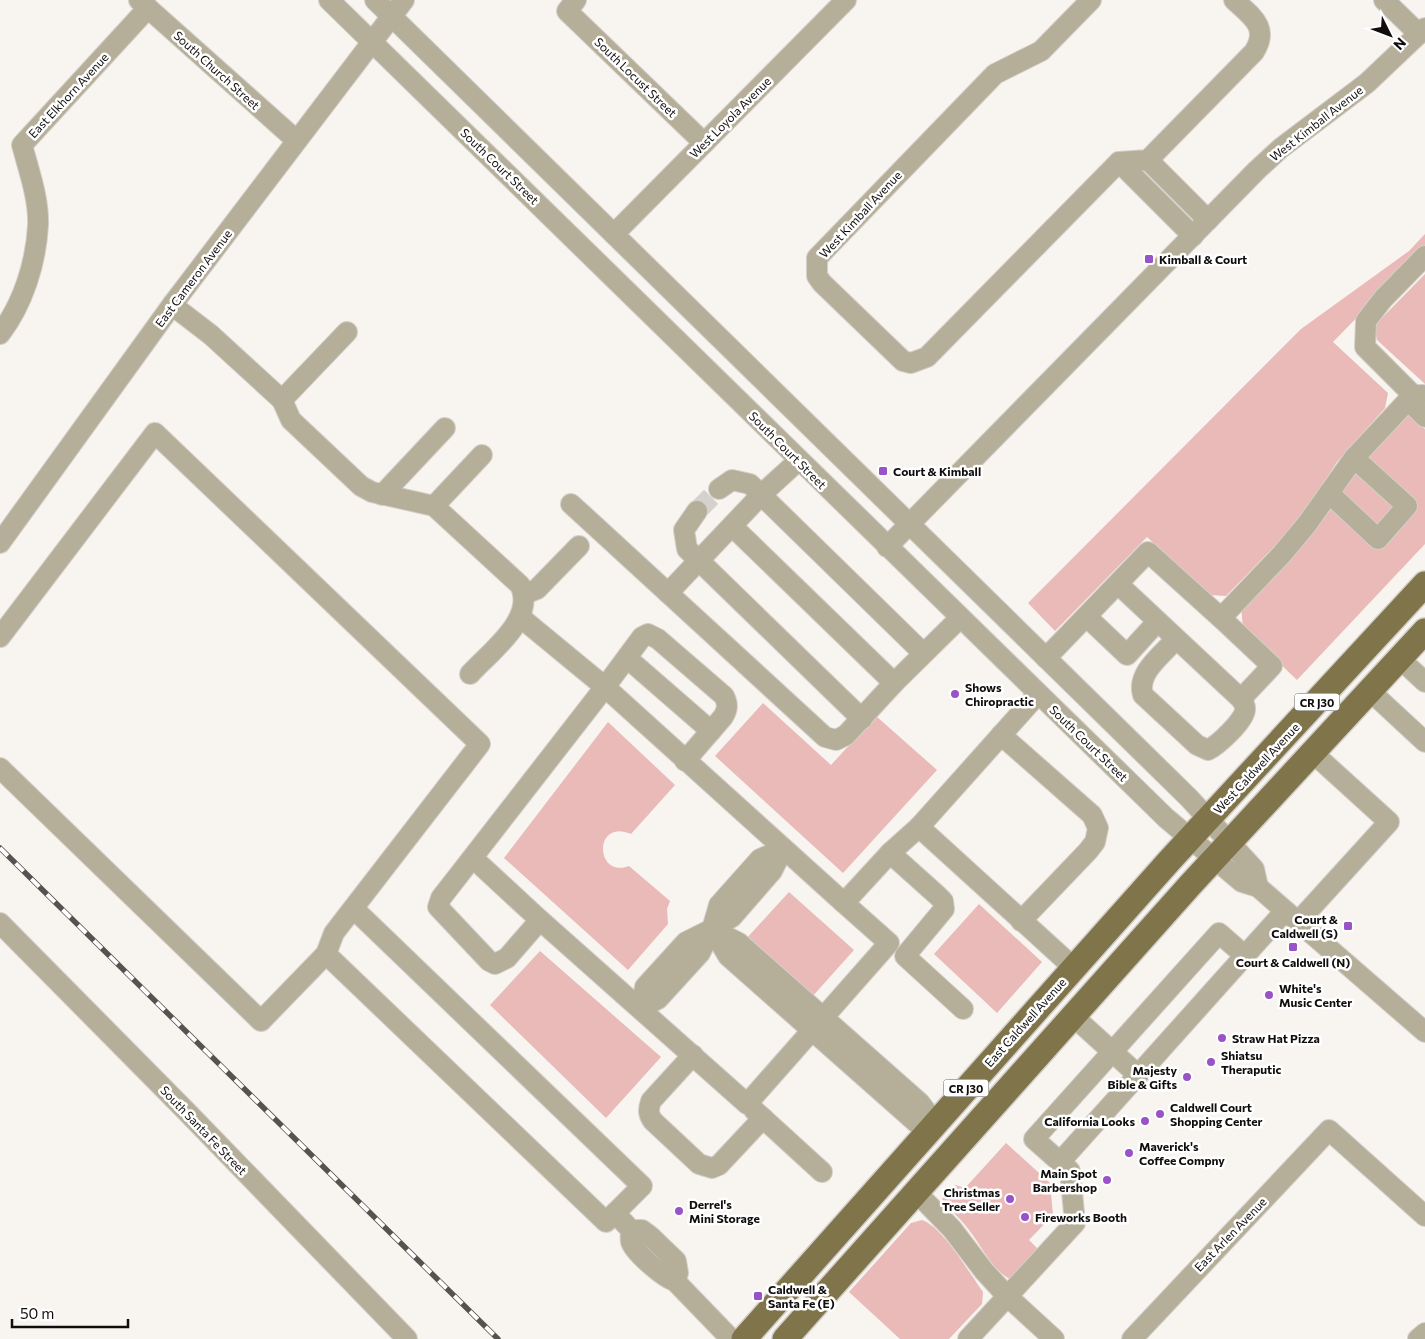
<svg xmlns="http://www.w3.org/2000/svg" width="1425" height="1339" font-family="Commissioner,sans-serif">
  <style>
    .green { fill: #e9bab8 }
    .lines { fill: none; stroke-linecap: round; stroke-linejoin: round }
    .minor-tunnel { stroke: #d5d2cd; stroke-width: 20; stroke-dasharray: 20 10; stroke-linecap: butt }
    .minor-casing { stroke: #d3cfcb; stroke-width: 22 }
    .major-casing { stroke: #d3cfcb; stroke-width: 28 }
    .minor { stroke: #b5ae98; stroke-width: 20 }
    .major { stroke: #80744a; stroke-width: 25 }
    .rail-casing { stroke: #555250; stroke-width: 5.5 }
    .rail { stroke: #fff; stroke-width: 4; stroke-dasharray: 11; stroke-linecap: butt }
    .poi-dot { fill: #9953c8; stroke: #fff; stroke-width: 2 }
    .labels { text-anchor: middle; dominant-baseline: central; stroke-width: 5; stroke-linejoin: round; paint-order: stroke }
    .shield { fill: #fff; stroke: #585656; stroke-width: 1 }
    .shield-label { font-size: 11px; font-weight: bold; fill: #100e0d }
    .street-label { font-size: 12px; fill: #100e0d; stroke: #fff }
    .poi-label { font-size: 12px; font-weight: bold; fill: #100e0d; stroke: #fff; text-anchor: start }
  </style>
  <rect width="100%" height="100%" fill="#f8f4ef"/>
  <g class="green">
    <polygon points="1425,234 1425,248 1333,342 1388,393 1385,408 1337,462 1297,523 1226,596 1210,595 1147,537 1055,631 1028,603 1301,329 1409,251"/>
    <polygon points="1425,274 1425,384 1377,340 1374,326"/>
    <polygon points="1407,414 1425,429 1425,544 1297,680 1243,628 1241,606 1349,474"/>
    <polygon points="763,703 831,765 876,716 937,770 843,873 715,756"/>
    <path d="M608 722 675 785 631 834C593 818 595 879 629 866L670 901 667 909 668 924 628 970 504 858Z"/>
    <polygon points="789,892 854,950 811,998 746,939"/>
    <polygon points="979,904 1042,962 997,1013 934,954"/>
    <polygon points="540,951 661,1057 606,1118 490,1005"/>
    <path d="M1006 1143 1050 1183 1053 1215 1029 1240 1038 1249 1010 1279C992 1270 981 1245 969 1230 961 1219 950 1210 942 1199L955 1185 965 1188Z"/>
    <path d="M922 1220C943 1227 970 1274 983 1292L982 1304 949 1339H900L849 1292 911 1223Z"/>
  </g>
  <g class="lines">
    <polyline class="minor-tunnel" points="697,511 719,489"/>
    <defs>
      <g id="minor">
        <polyline points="139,0 296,140"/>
        <polyline points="329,0 1166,818 1242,882 1258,887 1425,1032"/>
        <polyline points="375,0 1189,798 1254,869 1258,887"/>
        <polyline points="576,0 567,11 704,143"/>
        <path d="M1091 0 1041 51 995 74 817 258V276L822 283 903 361 911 363 927 357 1119 162 1148 160 1254 52C1270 27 1251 16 1234 0"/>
        <polyline points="1384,0 1419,34"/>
        <polyline points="1148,160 1208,220"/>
        <polyline points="1119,162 1193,236"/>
        <polyline points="614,234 846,0"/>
        <path d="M172 305 211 335 282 400 291 420 361 486 372 492 434 506 520 585C537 618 490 652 470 674"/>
        <path d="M0 334C23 304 36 263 38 225 39 199 29 171 22 145L148 8"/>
        <polyline points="1423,395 1413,395 1415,407 1425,417"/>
        <polyline points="282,400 347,332"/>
        <polyline points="798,461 762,494 668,593 825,737 836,740 846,735 894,683 960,618"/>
        <polyline points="719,489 732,480 750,484 923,653"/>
        <polyline points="1329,493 1378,539 1407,506 1354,458"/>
        <polyline points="382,495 445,428"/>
        <polyline points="571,504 668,593"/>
        <polyline points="434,506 482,455"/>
        <polyline points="697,511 684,530 687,549 862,719"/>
        <polyline points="733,527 894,683"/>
        <polyline points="0,543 172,305 404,0"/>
        <polyline points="887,547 1257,170 1281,148 1367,83 1425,28"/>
        <path d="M1118 584 1241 699C1243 702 1246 706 1245 710 1244 721 1218 745 1208 750L1197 745 1143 695C1136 673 1163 654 1176 639"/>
        <polyline points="525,594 537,589 579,546"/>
        <path d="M520 617 605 687 642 637 648 634 658 639 724 696C728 704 728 709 723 717L685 761"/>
        <polyline points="1087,617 1127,655 1157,622"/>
        <polyline points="1221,618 1272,666 1241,699"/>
        <polyline points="0,637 155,433 480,744 334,933 326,954 261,1021 0,768"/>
        <polyline points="627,658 711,731"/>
        <polyline points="1046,658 1148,552 1221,618 1282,554 1307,524 1354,458 1413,395 1365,347 1366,321 1383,299 1425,256"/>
        <polyline points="1400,659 1425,682"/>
        <polyline points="1370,691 1425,742"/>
        <polyline points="1001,735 1092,815 1098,828 1095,842 1088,851 1021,921"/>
        <polyline points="919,827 1074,968"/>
        <polyline points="890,853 938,896 943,901 944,909 905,956 963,1009"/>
        <polyline points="474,859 540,920 507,958 495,964 489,961 438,907 441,898 605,687 844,903"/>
        <polyline points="354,909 642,1186 615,1213"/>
        <polyline points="540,920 747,1104 889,943 844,903 890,853 919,827 1038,694"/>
        <polyline points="1298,922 1389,822 1313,753"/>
        <polyline points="0,923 187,1112 407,1339"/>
        <polyline points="712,929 739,943 920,1103 935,1123"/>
        <polyline points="712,929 728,956 927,1132"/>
        <path d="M326 954 606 1222 615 1213 631 1230C631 1234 630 1239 631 1242 635 1253 664 1278 675 1281L731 1339"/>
        <polyline points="641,1008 645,987 686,942 712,929 719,905 760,859 783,849"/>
        <polyline points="641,1008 658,999 700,953 712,929 732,917 772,871 783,849"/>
        <polyline points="1073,1016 1138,1075"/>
        <path d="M693 1055 651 1101C648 1110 648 1114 653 1121L699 1164 712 1168 719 1165 763 1118"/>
        <polyline points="754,1110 822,1172"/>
        <polyline points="1060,1162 1034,1139 1219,933 1244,955"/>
        <polyline points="917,1193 952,1229 984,1271 1007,1296 1054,1339"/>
        <polyline points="631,1230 642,1230 650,1236 676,1261 678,1273 675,1281"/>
        <polyline points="968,1339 1075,1223 1070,1171 1060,1162 1285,911"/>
        <polyline points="1132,1339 1329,1130 1425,1216"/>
        <polyline points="1418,1339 1425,1333"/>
      </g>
      <g id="major">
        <polyline points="744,1339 1170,860 1425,584"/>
        <polyline points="785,1339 1191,884 1425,631"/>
      </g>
    </defs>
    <use href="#minor" class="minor-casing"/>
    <use href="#major" class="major-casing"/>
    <use href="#minor" class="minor"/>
    <use href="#major" class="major"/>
    <defs>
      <polyline id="rail" points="0,848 498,1339"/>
    </defs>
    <use href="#rail" class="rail-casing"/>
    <use href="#rail" class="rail"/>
  </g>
  <g class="poi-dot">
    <rect x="1144" y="254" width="10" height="10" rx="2.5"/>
    <rect x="878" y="466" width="10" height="10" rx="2.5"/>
    <circle cx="955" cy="694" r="5"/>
    <rect x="1343" y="921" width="10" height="10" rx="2.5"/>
    <rect x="1288" y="942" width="10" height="10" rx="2.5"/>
    <circle cx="1269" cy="995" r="5"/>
    <circle cx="1222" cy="1038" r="5"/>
    <circle cx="1211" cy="1062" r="5"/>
    <circle cx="1187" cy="1077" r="5"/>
    <circle cx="1160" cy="1114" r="5"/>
    <circle cx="1145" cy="1121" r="5"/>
    <circle cx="1129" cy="1153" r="5"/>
    <circle cx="1107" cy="1180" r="5"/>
    <circle cx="1010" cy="1199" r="5"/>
    <circle cx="679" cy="1211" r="5"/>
    <circle cx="1025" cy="1217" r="5"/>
    <rect x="753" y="1291" width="10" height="10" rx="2.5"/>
  </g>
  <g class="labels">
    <g class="shield">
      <rect x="1294.5" y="693.5" width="45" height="17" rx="4"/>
      <rect x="943.5" y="1079.5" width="45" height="17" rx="4"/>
    </g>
    <g class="shield-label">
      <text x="1317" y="702">CR J30</text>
      <text x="966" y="1088">CR J30</text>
    </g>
    <g class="street-label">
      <text transform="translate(217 70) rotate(42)">South Church Street</text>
      <text transform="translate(636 77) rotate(44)">South Locust Street</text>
      <text transform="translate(68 95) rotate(-47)">East Elkhorn Avenue</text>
      <text transform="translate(730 117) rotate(-45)">West Loyola Avenue</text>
      <text transform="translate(1316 123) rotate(-38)">West Kimball Avenue</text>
      <text transform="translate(500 166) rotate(44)">South Court Street</text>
      <text transform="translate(860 214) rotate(-47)">West Kimball Avenue</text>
      <text transform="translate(193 278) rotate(-53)">East Cameron Avenue</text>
      <text transform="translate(788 450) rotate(45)">South Court Street</text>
      <text transform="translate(1089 743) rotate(44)">South Court Street</text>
      <text transform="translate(1256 768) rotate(-47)">West Caldwell Avenue</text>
      <text transform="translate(1025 1022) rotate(-48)">East Caldwell Avenue</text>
      <text transform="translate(204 1130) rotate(46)">South Santa Fe Street</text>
      <text transform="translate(1230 1234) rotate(-46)">East Arlen Avenue</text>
    </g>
    <g class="poi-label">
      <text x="1159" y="259">Kimball &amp; Court</text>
      <text x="893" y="471">Court &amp; Kimball</text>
      <text x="965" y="687">Shows<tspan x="965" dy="14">Chiropractic</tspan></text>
      <text x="1338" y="919" text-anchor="end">Court &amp;<tspan x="1338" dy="14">Caldwell (S)</tspan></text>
      <text x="1293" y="962" text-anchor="middle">Court &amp; Caldwell (N)</text>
      <text x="1279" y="988">White's<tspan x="1279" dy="14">Music Center</tspan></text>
      <text x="1232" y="1038">Straw Hat Pizza</text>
      <text x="1221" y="1055">Shiatsu<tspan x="1221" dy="14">Theraputic</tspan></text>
      <text x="1177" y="1070" text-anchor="end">Majesty<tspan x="1177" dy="14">Bible &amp; Gifts</tspan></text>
      <text x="1170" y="1107">Caldwell Court<tspan x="1170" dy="14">Shopping Center</tspan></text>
      <text x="1135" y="1121" text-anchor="end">California Looks</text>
      <text x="1139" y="1146">Maverick's<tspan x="1139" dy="14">Coffee Compny</tspan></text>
      <text x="1097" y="1173" text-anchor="end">Main Spot<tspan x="1097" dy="14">Barbershop</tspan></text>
      <text x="1000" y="1192" text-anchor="end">Christmas<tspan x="1000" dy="14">Tree Seller</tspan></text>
      <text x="689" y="1204">Derrel's<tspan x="689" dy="14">Mini Storage</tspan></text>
      <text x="1035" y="1217">Fireworks Booth</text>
      <text x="768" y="1289">Caldwell &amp;<tspan x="768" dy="14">Santa Fe (E)</tspan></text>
    </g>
  </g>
  <g transform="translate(1390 35) rotate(132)" stroke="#ffffff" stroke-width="4" paint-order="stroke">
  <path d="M0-4L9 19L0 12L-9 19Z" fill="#100e0d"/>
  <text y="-8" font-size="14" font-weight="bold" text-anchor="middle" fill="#100e0d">N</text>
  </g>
  <path d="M12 1319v8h116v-8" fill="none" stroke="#100e0d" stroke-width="2.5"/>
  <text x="20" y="1319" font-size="15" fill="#100e0d" stroke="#ffffff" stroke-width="4" paint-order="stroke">50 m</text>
</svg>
